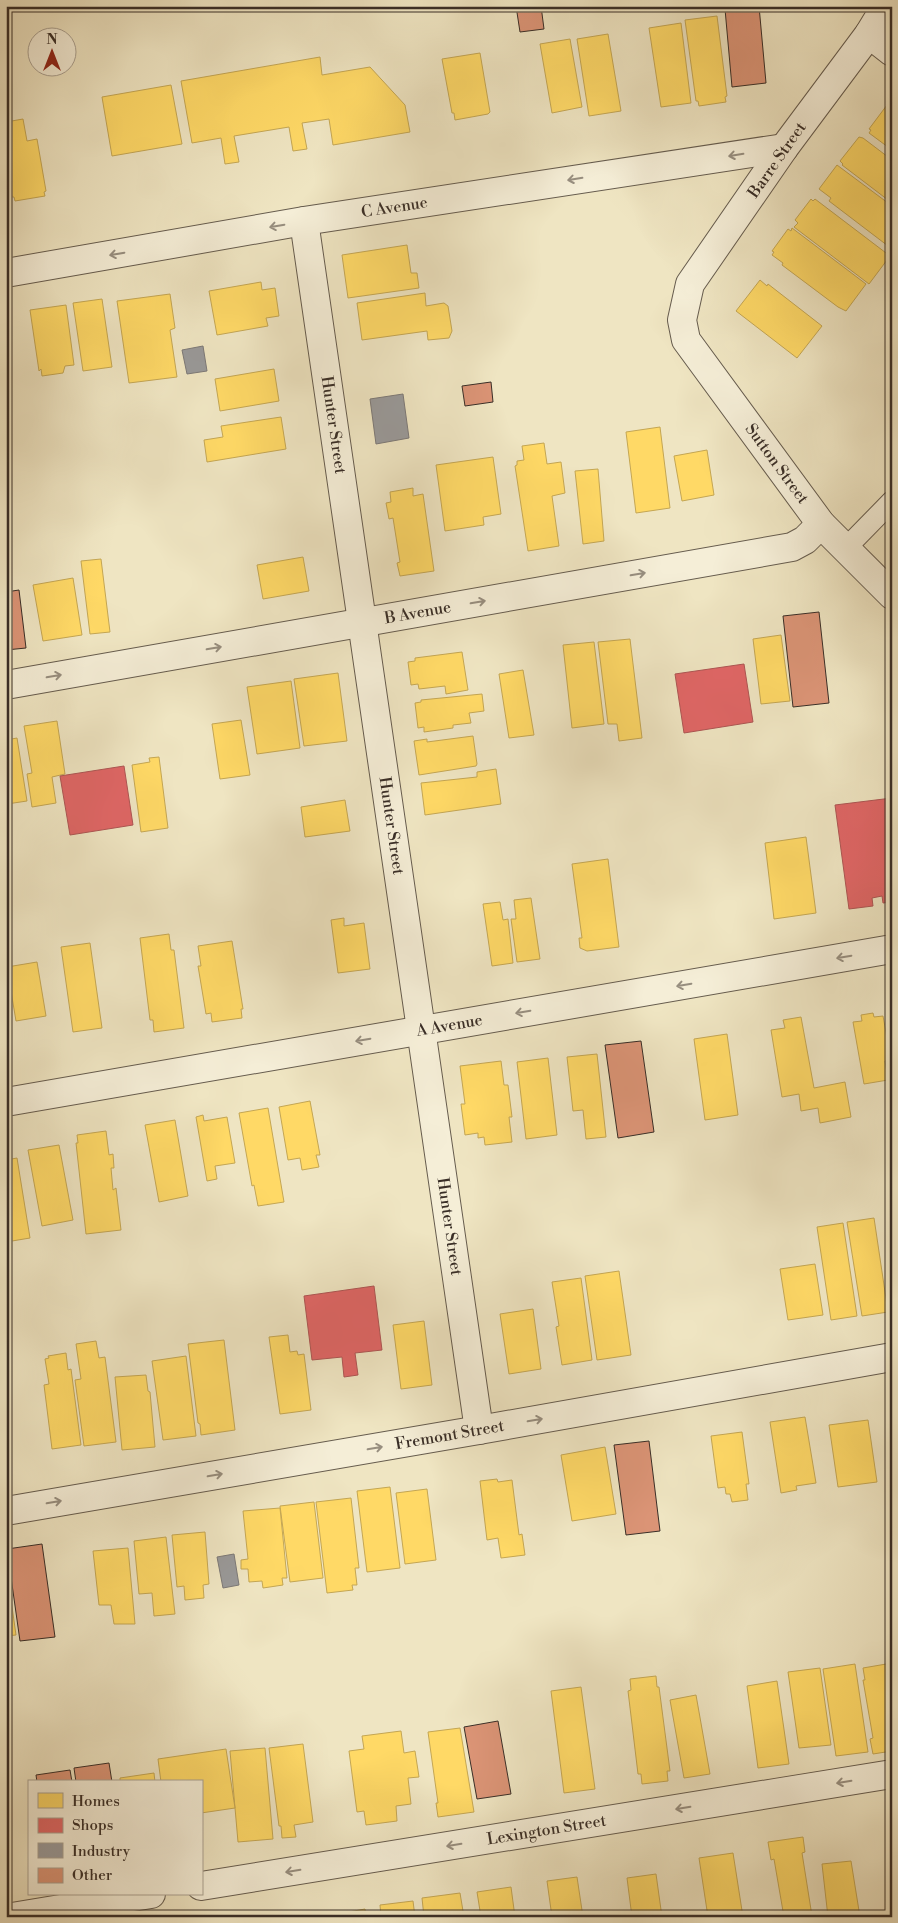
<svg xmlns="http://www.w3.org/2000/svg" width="898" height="1923" font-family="'Libre Bodoni',serif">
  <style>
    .homes { fill: #ffd966; stroke: #c4a653 }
    .shops { fill: #e06666; stroke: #ae5553 }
    .industry { fill: #999; stroke: #7c7977 }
    .building { fill: #db9476; stroke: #392e27 }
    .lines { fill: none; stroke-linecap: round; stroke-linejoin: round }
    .service-casing { stroke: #665c4e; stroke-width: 22 }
    .minor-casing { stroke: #665c4e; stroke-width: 30 }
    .service { stroke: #f5eed7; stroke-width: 20 }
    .minor { stroke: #f5eed7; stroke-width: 28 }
    .oneway { stroke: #978e7f }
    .labels { text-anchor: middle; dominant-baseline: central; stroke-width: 5; stroke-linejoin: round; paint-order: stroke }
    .street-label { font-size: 16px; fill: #392e27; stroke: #f5eed7 }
  </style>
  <rect width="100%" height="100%" fill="#efe5c2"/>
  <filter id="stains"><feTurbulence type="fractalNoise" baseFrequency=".004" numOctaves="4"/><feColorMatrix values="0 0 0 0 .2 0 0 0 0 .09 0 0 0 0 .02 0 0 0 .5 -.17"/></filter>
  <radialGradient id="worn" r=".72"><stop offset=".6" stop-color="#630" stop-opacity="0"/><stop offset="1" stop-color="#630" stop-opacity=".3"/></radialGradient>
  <g class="homes">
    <polygon points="717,16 727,96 725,97 726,102 699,106 698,101 696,101 685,20"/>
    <polygon points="681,23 691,103 661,107 649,28"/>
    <polygon points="608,34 621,111 589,116 577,39"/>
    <polygon points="570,39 582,107 552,113 540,44"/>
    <polygon points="480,53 490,112 488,114 455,120 454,113 452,113 442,59"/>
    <polygon points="320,57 322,75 370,67 405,105 410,132 333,145 329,119 302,123 307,149 293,151 289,127 234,136 239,162 225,164 221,138 192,143 181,81"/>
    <polygon points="171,85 182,144 112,156 102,97"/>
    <polygon points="891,104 892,105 892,150 869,133 871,130 869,129 887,105 889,106"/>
    <polygon points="23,119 27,141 37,139 46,191 44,192 45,196 15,201 14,197 12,197 6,164 6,122"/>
    <polygon points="859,137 863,138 892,160 892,203 842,165 843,164 840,161"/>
    <polygon points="837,165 892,206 892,249 829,201 831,198 819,189"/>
    <polygon points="811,199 813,201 815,199 890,256 869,284 794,227 798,223 795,220"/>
    <polygon points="792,228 866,284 846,311 838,307 782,265 783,263 772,255 774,252 772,251 788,229 791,231"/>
    <polygon points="407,245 411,273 417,273 419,288 348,298 342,255"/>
    <polygon points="760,280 767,286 768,284 822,326 797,358 736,311"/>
    <polygon points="261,282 262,290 275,288 279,316 266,318 268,326 217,335 209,291"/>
    <polygon points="425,293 426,306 444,303 448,306 452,331 449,338 428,340 427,331 362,340 357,303"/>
    <polygon points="170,294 175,328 170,330 177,377 129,383 117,301"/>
    <polygon points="102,299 112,367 83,371 73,303"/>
    <polygon points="66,305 74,365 65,366 63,373 42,376 41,369 39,371 30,310"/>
    <polygon points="274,369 279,401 220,411 215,379"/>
    <polygon points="281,417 286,449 207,462 204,440 223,437 221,426"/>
    <polygon points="660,427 670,508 636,513 626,432"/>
    <polygon points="544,443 547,464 561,462 565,493 552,496 559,546 528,551 515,466 517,465 517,461 524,460 522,446"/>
    <polygon points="707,450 714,495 682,501 674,456"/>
    <polygon points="493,457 501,514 483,517 484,525 445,531 436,465"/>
    <polygon points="598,469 604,541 583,544 575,471"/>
    <polygon points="413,488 413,496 423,494 434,571 400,576 397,563 400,562 393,518 389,519 386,503 391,502 390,492"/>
    <polygon points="303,557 309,591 263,599 257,565"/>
    <polygon points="101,559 110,632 90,634 81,561"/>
    <polygon points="73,578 82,635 43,641 33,585"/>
    <polygon points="781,635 790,701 761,704 753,639"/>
    <polygon points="630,639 642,738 619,741 617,724 608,724 598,642"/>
    <polygon points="594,642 604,724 572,728 563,645"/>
    <polygon points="462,652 468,690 446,694 445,686 419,689 418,684 411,685 408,662 415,661 415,658"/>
    <polygon points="523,670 534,735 509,738 499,674"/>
    <polygon points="338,673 347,741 304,746 294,679"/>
    <polygon points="291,681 300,748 257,754 247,687"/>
    <polygon points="482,694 484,711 469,713 471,723 453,725 453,728 424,732 424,727 418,728 415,703 421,702 421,700"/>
    <polygon points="241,720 250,775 220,779 212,724"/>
    <polygon points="57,721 65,774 52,777 56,803 32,807 27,774 32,773 24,726"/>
    <polygon points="473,736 477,764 476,766 419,775 414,741 427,739 427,742"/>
    <polygon points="17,738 27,801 7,804 6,740"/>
    <polygon points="159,757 168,828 141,832 132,765 150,762 149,758"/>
    <polygon points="496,769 501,804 425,815 421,783 477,777 477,772"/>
    <polygon points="345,800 350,831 305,837 301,807"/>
    <polygon points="806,837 816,913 774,919 765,843"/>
    <polygon points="608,859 619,947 587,951 580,948 579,938 582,938 572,864"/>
    <polygon points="531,898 540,959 517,962 511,919 516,919 514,900"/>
    <polygon points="500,902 503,920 508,919 513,963 492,966 483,904"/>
    <polygon points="344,918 344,926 364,923 370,969 338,973 331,920"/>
    <polygon points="169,934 171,950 174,950 184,1028 154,1032 153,1020 150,1020 140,938"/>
    <polygon points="232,941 243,1009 241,1009 242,1018 212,1022 211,1013 206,1014 198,966 201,966 198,946"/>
    <polygon points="90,943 102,1028 73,1032 61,947"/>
    <polygon points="37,962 46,1016 16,1021 7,967"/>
    <polygon points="873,1013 874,1017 883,1016 891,1060 885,1061 888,1080 864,1084 853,1022 862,1021 861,1015"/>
    <polygon points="801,1017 814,1088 845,1082 851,1117 820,1123 818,1108 801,1111 799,1094 782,1097 771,1030 785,1028 783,1020"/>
    <polygon points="727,1034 738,1115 705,1120 694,1039"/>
    <polygon points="597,1054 606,1137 586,1139 583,1110 573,1111 567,1057"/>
    <polygon points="548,1058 557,1135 526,1139 517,1062"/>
    <polygon points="501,1061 504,1085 508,1085 512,1117 509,1117 512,1142 485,1145 484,1137 478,1138 478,1133 465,1135 461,1104 465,1104 460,1066"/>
    <polygon points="310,1101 320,1155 316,1155 319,1167 302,1170 300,1158 288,1160 279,1107"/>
    <polygon points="268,1108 284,1202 258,1206 254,1185 252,1186 239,1113"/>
    <polygon points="203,1115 204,1121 227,1117 235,1163 215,1166 217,1179 207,1181 196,1117"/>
    <polygon points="175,1120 188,1196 159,1202 145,1125"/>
    <polygon points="106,1131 109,1155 113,1154 114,1168 111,1168 113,1190 116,1188 121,1230 86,1234 76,1143 78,1143 77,1135"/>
    <polygon points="59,1145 73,1220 42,1226 28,1150"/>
    <polygon points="17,1158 30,1238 6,1242 6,1160"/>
    <polygon points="874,1218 888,1312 862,1316 847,1222"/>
    <polygon points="843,1223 857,1316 831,1320 817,1227"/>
    <polygon points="815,1264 823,1315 788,1320 780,1269"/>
    <polygon points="619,1271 631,1355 597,1360 585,1276"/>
    <polygon points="581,1278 592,1360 562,1365 556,1327 559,1326 552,1282"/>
    <polygon points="533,1309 541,1369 509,1374 500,1314"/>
    <polygon points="424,1321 432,1385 401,1389 393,1325"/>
    <polygon points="288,1335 290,1352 297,1351 298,1355 304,1354 311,1410 280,1414 269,1337"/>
    <polygon points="224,1340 235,1430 201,1435 200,1424 198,1423 188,1344"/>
    <polygon points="96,1341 99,1358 105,1357 116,1442 84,1446 75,1380 81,1379 76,1344"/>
    <polygon points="66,1353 68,1370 71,1369 81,1445 52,1449 44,1385 49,1384 45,1359 49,1358 48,1356"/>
    <polygon points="186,1356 196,1436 163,1440 152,1361"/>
    <polygon points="146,1375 148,1391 150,1392 155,1447 122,1450 115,1377"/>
    <polygon points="805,1417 816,1483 796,1486 797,1490 781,1493 770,1422"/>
    <polygon points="868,1420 877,1482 838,1487 829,1425"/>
    <polygon points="742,1432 749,1484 746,1484 748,1500 732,1502 730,1494 726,1494 725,1487 718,1488 711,1436"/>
    <polygon points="605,1447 616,1514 572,1521 561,1455"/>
    <polygon points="497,1479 498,1482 512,1480 519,1535 522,1534 525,1555 501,1558 498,1538 487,1540 480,1481"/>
    <polygon points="390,1487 400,1568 367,1572 357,1491"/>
    <polygon points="427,1489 436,1560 405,1564 396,1493"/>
    <polygon points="351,1498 359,1568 355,1568 357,1585 352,1585 353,1590 327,1593 316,1502"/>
    <polygon points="314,1502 323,1578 290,1582 280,1506"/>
    <polygon points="280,1508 287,1578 282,1578 283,1585 263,1588 262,1581 249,1582 248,1569 241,1569 241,1560 248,1559 243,1511"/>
    <polygon points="205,1532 209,1584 203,1585 204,1598 185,1600 184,1586 177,1587 172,1535"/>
    <polygon points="166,1537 175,1614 154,1616 152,1593 139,1594 134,1541"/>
    <polygon points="128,1548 135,1624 114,1624 111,1605 99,1605 93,1551"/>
    <polygon points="6,1564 16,1635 6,1636"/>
    <polygon points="892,1663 892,1751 873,1754 870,1739 873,1738 863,1680 865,1680 863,1668"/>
    <polygon points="855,1664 868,1752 836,1756 823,1669"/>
    <polygon points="820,1668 831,1745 799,1748 788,1672"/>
    <polygon points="656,1676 657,1687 659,1687 670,1771 667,1771 668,1781 642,1784 641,1774 638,1774 628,1691 631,1690 630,1679"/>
    <polygon points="777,1681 789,1764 758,1768 747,1686"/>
    <polygon points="581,1687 595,1789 564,1793 551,1691"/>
    <polygon points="696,1695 710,1774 684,1778 670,1700"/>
    <polygon points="460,1728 474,1812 438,1817 436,1803 438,1803 428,1732"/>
    <polygon points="401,1731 404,1753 415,1751 419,1777 408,1778 411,1804 396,1806 397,1821 366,1825 364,1811 357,1812 349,1751 364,1749 362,1736"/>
    <polygon points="303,1744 313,1822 294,1825 296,1837 282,1838 281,1826 279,1826 269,1748"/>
    <polygon points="265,1748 273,1839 238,1842 230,1751"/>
    <polygon points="226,1749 235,1808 201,1813 201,1782 161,1782 158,1759"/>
    <polygon points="154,1773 155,1782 120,1782 120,1778"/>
    <polygon points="803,1837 805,1852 802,1853 812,1916 784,1917 774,1859 771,1860 768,1842"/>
    <polygon points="733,1853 743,1917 708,1917 699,1858"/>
    <polygon points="851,1861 860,1917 828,1917 822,1864"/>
    <polygon points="656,1874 662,1917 632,1917 627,1878"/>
    <polygon points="577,1877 583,1917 552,1917 547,1881"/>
    <polygon points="511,1887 515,1917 481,1917 477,1892"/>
    <polygon points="460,1893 464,1917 424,1917 422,1898"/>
    <polygon points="413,1901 415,1917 381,1917 380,1905"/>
    <polygon points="365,1909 366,1917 332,1917 332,1915"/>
  </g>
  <g class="shops">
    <polygon points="744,664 753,722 684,733 675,674"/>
    <polygon points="124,766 133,825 70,835 60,776"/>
    <polygon points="892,798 892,902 883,903 882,896 872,898 873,906 849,909 835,805"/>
    <polygon points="374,1286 382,1350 355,1353 358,1375 344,1377 342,1357 312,1360 304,1296"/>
  </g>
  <g class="industry">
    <polygon points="203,346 207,371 187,374 182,350"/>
    <polygon points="403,394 409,438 376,444 370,399"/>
    <polygon points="234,1554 239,1585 223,1588 217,1557"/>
  </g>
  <g class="building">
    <polygon points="516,6 541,6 544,29 520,32"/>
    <polygon points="759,6 766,83 732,87 725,9"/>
    <polygon points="491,382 493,402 465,406 462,386"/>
    <polygon points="19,590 26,648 6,650 6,592"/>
    <polygon points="819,612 829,703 793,707 783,616"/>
    <polygon points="641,1041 654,1132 618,1138 605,1045"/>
    <polygon points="649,1441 660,1531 626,1535 614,1445"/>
    <polygon points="42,1544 55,1637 20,1641 7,1549"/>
    <polygon points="498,1721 511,1794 477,1799 464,1727"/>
    <polygon points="109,1763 112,1782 76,1782 74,1768"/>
    <polygon points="70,1770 72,1782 37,1782 36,1775"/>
  </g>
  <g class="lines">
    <defs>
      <polyline id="service" points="846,548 892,501"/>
      <g id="minor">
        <path id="s1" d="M886 6 869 34 784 148 690 284 682 320 686 340 821 524 892 595"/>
        <polyline points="869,34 892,52"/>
        <path id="s2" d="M304 221 479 1430"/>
        <path id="s3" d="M6 273 304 221 784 148"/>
        <path id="s4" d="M6 685 792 547 805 540 821 524"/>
        <path id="s5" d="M6 1102 892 949"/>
        <path id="s6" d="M6 1511 479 1430 892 1357"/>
        <path id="s7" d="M201 1886 892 1774"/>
        <polyline points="12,1917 151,1894"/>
      </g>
    </defs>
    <use href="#service" class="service-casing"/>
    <use href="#minor" class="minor-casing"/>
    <use href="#service" class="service"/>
    <use href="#minor" class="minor"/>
  </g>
  <defs><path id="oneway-shaft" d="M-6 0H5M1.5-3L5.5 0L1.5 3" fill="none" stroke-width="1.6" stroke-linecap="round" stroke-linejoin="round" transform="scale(1.25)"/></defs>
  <g class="oneway">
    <use href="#oneway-shaft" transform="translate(736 155) rotate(171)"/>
    <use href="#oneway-shaft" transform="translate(575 179) rotate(171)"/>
    <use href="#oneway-shaft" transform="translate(277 226) rotate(170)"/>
    <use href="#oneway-shaft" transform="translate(117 254) rotate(170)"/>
    <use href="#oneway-shaft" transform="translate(638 574) rotate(-10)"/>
    <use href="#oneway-shaft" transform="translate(478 602) rotate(-10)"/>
    <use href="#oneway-shaft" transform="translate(214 648) rotate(-10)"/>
    <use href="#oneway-shaft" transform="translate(54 676) rotate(-10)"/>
    <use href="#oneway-shaft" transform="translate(844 957) rotate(170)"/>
    <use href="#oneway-shaft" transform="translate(684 985) rotate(170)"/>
    <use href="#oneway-shaft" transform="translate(523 1012) rotate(170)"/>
    <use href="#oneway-shaft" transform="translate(363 1040) rotate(170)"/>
    <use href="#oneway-shaft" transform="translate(535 1420) rotate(-10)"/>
    <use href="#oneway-shaft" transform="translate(375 1448) rotate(-10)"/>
    <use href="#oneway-shaft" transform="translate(215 1475) rotate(-10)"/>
    <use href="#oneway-shaft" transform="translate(54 1502) rotate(-10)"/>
    <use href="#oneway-shaft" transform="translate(844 1782) rotate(171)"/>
    <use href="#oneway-shaft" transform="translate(683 1808) rotate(171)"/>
    <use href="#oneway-shaft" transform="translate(454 1845) rotate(171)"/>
    <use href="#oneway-shaft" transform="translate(293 1871) rotate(171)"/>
  </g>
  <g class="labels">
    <g class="street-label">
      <text transform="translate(777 160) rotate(-55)">Barre Street</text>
      <text stroke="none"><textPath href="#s3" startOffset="394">C Avenue</textPath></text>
      <text stroke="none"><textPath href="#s2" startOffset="206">Hunter Street</textPath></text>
      <text stroke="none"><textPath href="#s1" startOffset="551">Sutton Street</textPath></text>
      <text stroke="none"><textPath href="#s4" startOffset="418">B Avenue</textPath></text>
      <text stroke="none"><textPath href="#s2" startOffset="611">Hunter Street</textPath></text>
      <text stroke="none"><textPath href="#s5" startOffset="450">A Avenue</textPath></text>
      <text stroke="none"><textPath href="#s2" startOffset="1016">Hunter Street</textPath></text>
      <text stroke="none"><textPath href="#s6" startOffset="450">Fremont Street</textPath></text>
      <text stroke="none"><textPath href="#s7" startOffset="350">Lexington Street</textPath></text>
    </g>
  </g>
  <rect width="898" height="1923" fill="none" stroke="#efe5c2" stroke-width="25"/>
  <rect x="8" y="8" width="883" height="1908" fill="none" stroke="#392e27" stroke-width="2.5"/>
  <rect x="12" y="12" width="873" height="1898" fill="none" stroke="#392e27"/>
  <rect x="28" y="1780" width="175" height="115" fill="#f5eed7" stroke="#aaa191"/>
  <rect x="38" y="1793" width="25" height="15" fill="#ffd966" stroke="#aaa191"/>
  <text x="72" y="1806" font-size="15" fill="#392e27">Homes</text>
  <rect x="38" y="1818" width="25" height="15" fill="#e06666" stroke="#aaa191"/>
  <text x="72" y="1830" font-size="15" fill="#392e27">Shops</text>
  <rect x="38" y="1843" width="25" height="15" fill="#999999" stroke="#aaa191"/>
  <text x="72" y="1856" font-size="15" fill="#392e27">Industry</text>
  <rect x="38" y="1868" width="25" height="15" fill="#db9476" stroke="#aaa191"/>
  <text x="72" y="1880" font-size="15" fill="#392e27">Other</text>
  <g transform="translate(52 52)"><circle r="24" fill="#f5eed7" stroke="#aaa191"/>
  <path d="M0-4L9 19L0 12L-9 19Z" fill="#8f2418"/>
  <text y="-8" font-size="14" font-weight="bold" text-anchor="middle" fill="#392e27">N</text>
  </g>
  <rect width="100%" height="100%" filter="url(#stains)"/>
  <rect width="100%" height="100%" fill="url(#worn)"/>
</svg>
